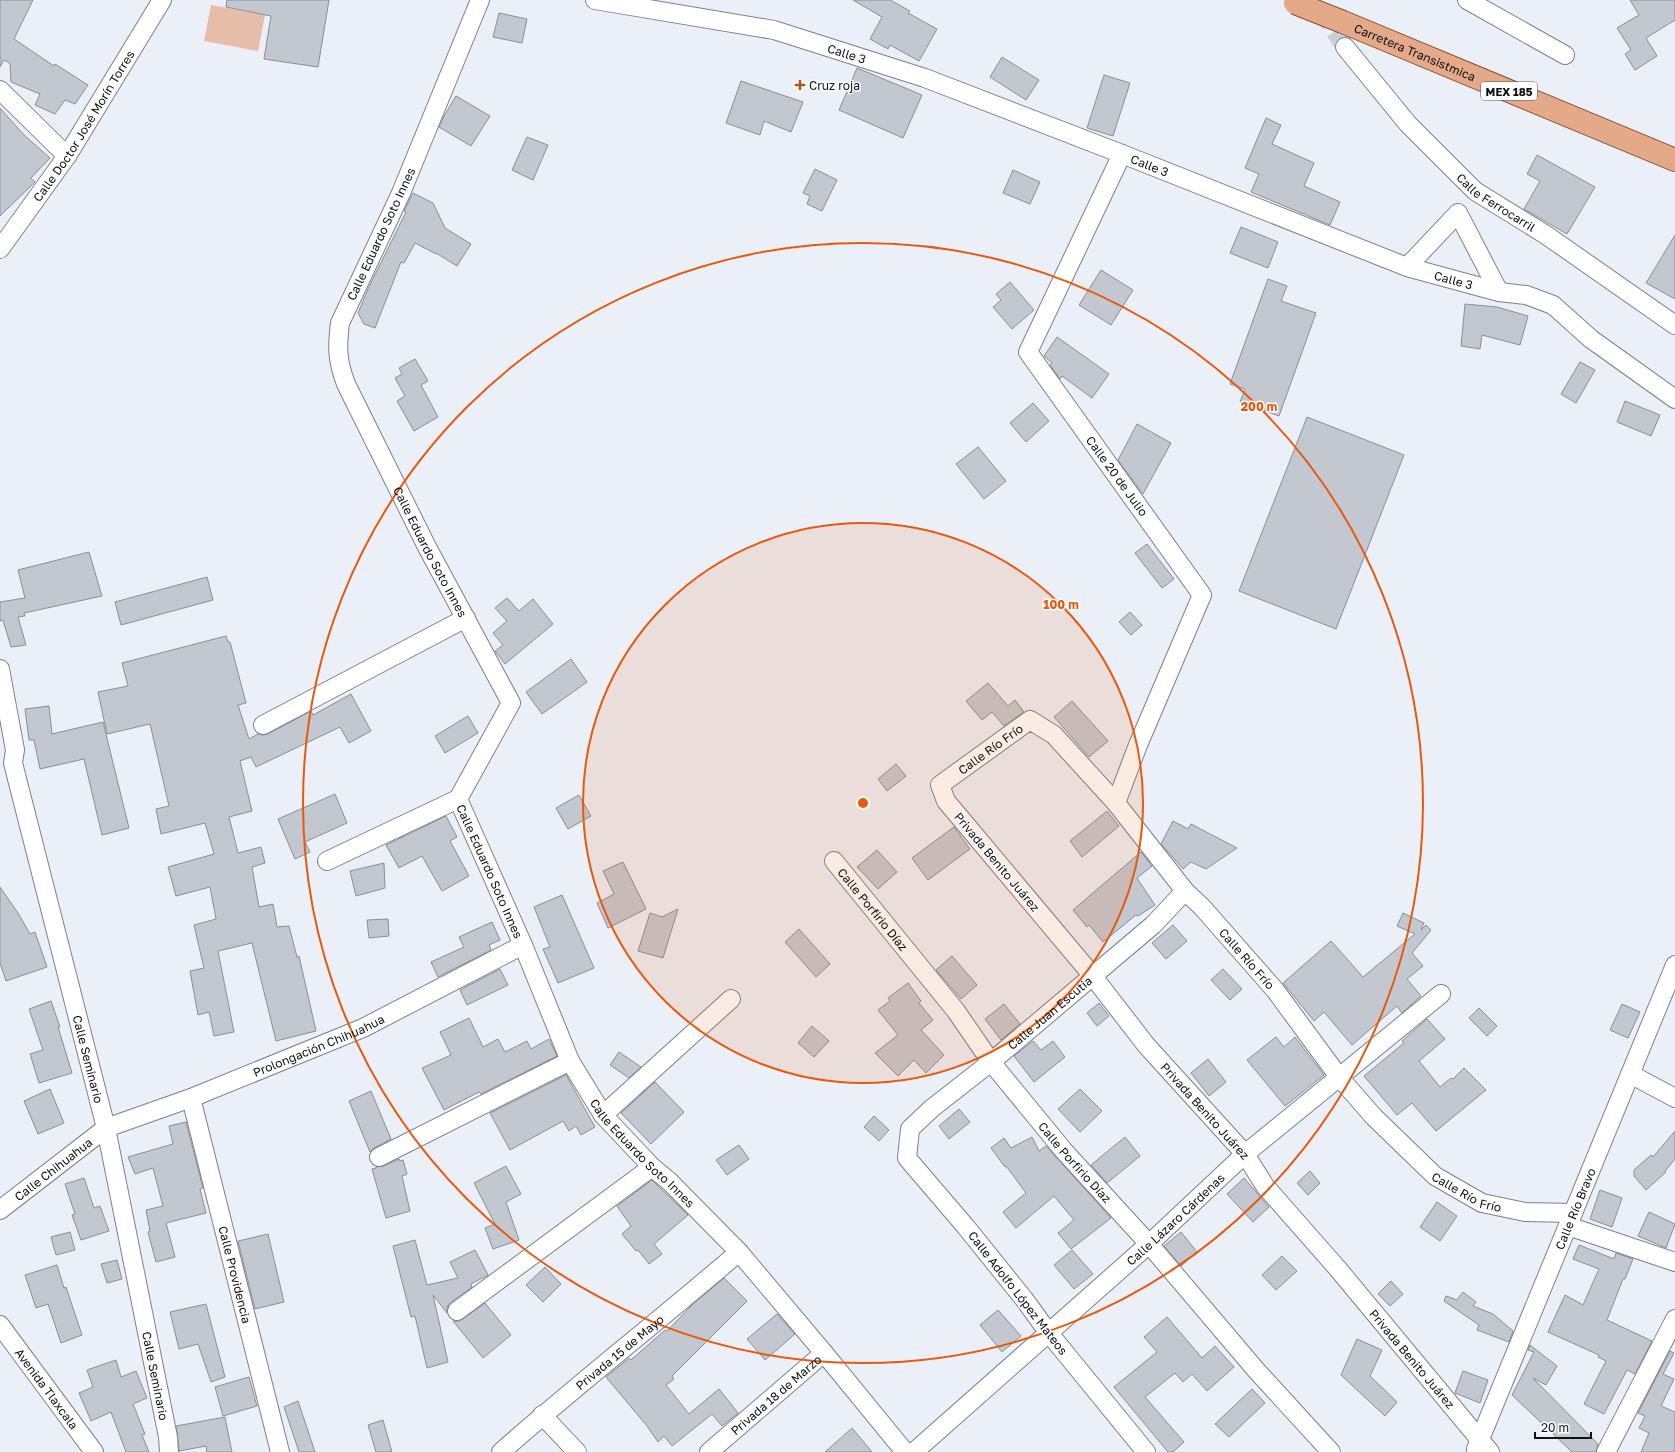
<svg xmlns="http://www.w3.org/2000/svg" width="1675" height="1452" font-family="'Golos Text',sans-serif">
  <style>
    .green { fill: #e6bda8 }
    .building { fill: #c3c8d0; stroke: #8a8f96 }
    .lines { fill: none; stroke-linecap: round; stroke-linejoin: round }
    .minor-tunnel { stroke: #caced6; stroke-width: 18; stroke-dasharray: 18 9; stroke-linecap: butt }
    .minor-casing { stroke: #7c8188; stroke-width: 20 }
    .major-casing { stroke: #8c4e2c; stroke-width: 24 }
    .minor { stroke: #fff; stroke-width: 18 }
    .major { stroke: #e3a988; stroke-width: 22 }
    .major-bridge-casing { stroke: #8c4e2c; stroke-width: 24; stroke-linecap: butt }
    .major-bridge { stroke: #e3a988; stroke-width: 22 }
    .ring { fill: none; stroke: #e8590c; stroke-width: 2 }
    .poi-dot { fill: #b45411; stroke: #fcfdff; stroke-width: 1.5 }
    .labels { text-anchor: middle; dominant-baseline: central; stroke-width: 3; stroke-linejoin: round; paint-order: stroke }
    .shield { fill: #fcfdff; stroke: #56575a; stroke-width: 1 }
    .shield-label { font-size: 11px; font-weight: bold; fill: #0f1013 }
    .street-label { font-size: 12px; fill: #0f1013; stroke: #fcfdff }
    .poi-label { font-size: 12px; fill: #0f1013; stroke: #fcfdff; text-anchor: start }
    .centre { fill: #e8590c; stroke: #fcfdff; stroke-width: 2 }
    .ring-label { font-size: 12px; text-anchor: middle; font-weight: bold; fill: #e8590c; stroke: #fcfdff; stroke-width: 3; stroke-linejoin: round; paint-order: stroke }
  </style>
  <rect width="100%" height="100%" fill="#ebf0f8"/>
  <polygon class="green" points="211,5 265,15 258,51 204,41"/>
  <g class="building">
    <polygon points="0,0 33,0 14,39 54,66 55,64 88,85 75,104 65,100 55,114 35,105 40,94 11,82 10,63 4,60 0,67"/>
    <polygon points="227,0 329,0 318,67 264,59 271,16 226,7"/>
    <polygon points="853,0 890,0 910,11 908,13 937,29 919,61 890,45 888,49 870,39 882,17"/>
    <polygon points="1630,0 1675,0 1675,20 1646,38 1657,56 1635,70 1625,54 1631,50 1617,28 1639,15"/>
    <polygon points="499,13 527,19 522,43 493,37"/>
    <polygon points="1002,57 1039,80 1026,100 990,77"/>
    <polygon points="857,68 922,95 903,138 839,110"/>
    <polygon points="1104,75 1130,83 1113,136 1087,128"/>
    <polygon points="741,81 803,102 791,132 764,121 760,135 726,123"/>
    <polygon points="456,96 490,116 471,146 439,127 444,116"/>
    <polygon points="0,108 24,135 50,158 31,178 35,182 0,216"/>
    <polygon points="1266,118 1281,125 1272,144 1314,163 1304,186 1340,202 1330,225 1251,192 1259,174 1245,168"/>
    <polygon points="527,137 548,145 533,180 512,170"/>
    <polygon points="1537,155 1595,187 1567,234 1524,209 1540,181 1527,174"/>
    <polygon points="815,169 837,180 822,211 807,204 810,196 803,193"/>
    <polygon points="1013,170 1040,182 1030,204 1003,193"/>
    <polygon points="413,193 433,203 445,228 471,244 457,266 436,253 436,254 415,243 404,263 401,262 375,328 364,324 358,313 368,289 406,212 404,211"/>
    <polygon points="1241,227 1278,242 1268,268 1230,253"/>
    <polygon points="1675,235 1675,299 1646,283"/>
    <polygon points="1101,270 1133,290 1111,325 1079,305"/>
    <polygon points="1268,279 1287,286 1281,301 1316,313 1279,416 1240,402 1245,389 1230,384"/>
    <polygon points="1010,282 1034,310 1012,329 993,307 1001,300 996,294"/>
    <polygon points="1465,304 1497,307 1528,316 1520,345 1482,335 1480,349 1461,346"/>
    <polygon points="1057,337 1109,374 1092,398 1062,376 1060,379 1050,365 1052,363 1044,356"/>
    <polygon points="415,359 428,381 421,385 438,417 414,431 397,401 405,396 395,378 402,374 399,368"/>
    <polygon points="1580,362 1595,370 1576,403 1561,394"/>
    <polygon points="1625,401 1660,415 1651,436 1617,422"/>
    <polygon points="1033,403 1049,421 1026,442 1010,423"/>
    <polygon points="1307,417 1404,455 1336,629 1239,591"/>
    <polygon points="1137,424 1171,443 1143,494 1118,460"/>
    <polygon points="978,447 1006,481 984,499 956,464"/>
    <polygon points="1147,544 1174,579 1162,588 1135,553"/>
    <polygon points="89,552 102,596 24,613 25,616 18,617 26,645 11,647 3,620 0,621 0,602 25,598 18,570"/>
    <polygon points="207,577 213,600 121,625 115,602"/>
    <polygon points="507,598 519,611 533,599 553,624 505,664 495,651 503,645 493,633 507,621 495,608"/>
    <polygon points="1130,612 1142,625 1131,635 1119,622"/>
    <polygon points="226,636 228,642 230,642 246,703 238,705 249,739 258,734 263,735 268,734 311,711 313,715 351,694 371,731 349,743 340,727 256,767 251,757 240,761 252,811 229,817 238,853 261,847 265,863 252,867 259,907 273,904 277,927 289,926 297,957 299,956 316,1031 276,1041 252,943 218,951 234,1032 214,1036 209,1012 198,1015 190,971 204,968 194,925 216,919 210,887 176,896 168,867 214,854 205,823 161,834 156,809 169,806 150,724 107,734 98,692 128,686 122,663"/>
    <polygon points="571,659 587,682 542,714 526,692"/>
    <polygon points="988,683 1008,706 1015,700 1024,712 1004,726 992,712 982,720 966,701"/>
    <polygon points="1072,701 1108,741 1089,757 1054,717"/>
    <polygon points="49,706 52,734 103,722 129,828 102,835 84,759 40,769 34,740 29,740 25,709"/>
    <polygon points="468,716 478,733 445,753 435,736"/>
    <polygon points="896,764 906,776 887,791 878,779"/>
    <polygon points="335,794 347,823 305,842 310,852 295,859 278,819"/>
    <polygon points="579,795 591,816 568,829 556,808"/>
    <polygon points="1107,811 1119,826 1082,857 1070,841"/>
    <polygon points="446,816 457,837 450,841 469,876 442,891 422,856 399,868 386,845"/>
    <polygon points="1173,821 1188,829 1191,824 1237,848 1206,869 1191,862 1183,869 1161,844"/>
    <polygon points="954,827 970,849 928,880 912,858"/>
    <polygon points="877,850 897,872 878,889 857,867"/>
    <polygon points="1141,852 1152,866 1137,878 1155,905 1138,916 1136,915 1103,942 1089,925 1087,927 1073,910"/>
    <polygon points="623,862 646,909 608,928 597,903 614,894 603,871"/>
    <polygon points="384,863 385,888 356,896 350,871"/>
    <polygon points="0,887 18,913 30,934 35,932 47,967 6,981 0,963"/>
    <polygon points="562,895 594,968 558,983 543,949 550,947 534,907"/>
    <polygon points="678,909 663,958 638,951 650,913 662,917"/>
    <polygon points="1403,913 1424,923 1421,930 1426,925 1431,930 1412,953 1423,966 1407,979 1421,996 1402,1013 1397,1006 1352,1045 1324,1012 1314,1021 1283,983 1331,941 1363,977 1415,934 1397,926"/>
    <polygon points="388,919 389,936 369,938 367,920"/>
    <polygon points="492,922 500,940 489,945 491,950 438,977 431,962 464,947 459,937"/>
    <polygon points="1173,925 1187,941 1166,959 1152,943"/>
    <polygon points="799,929 830,964 816,977 785,942"/>
    <polygon points="952,956 977,985 961,999 936,970"/>
    <polygon points="500,969 508,985 467,1005 460,990"/>
    <polygon points="1223,969 1242,989 1230,1000 1211,980"/>
    <polygon points="908,983 921,1001 919,1003 933,1020 921,1030 944,1055 926,1073 914,1060 898,1076 875,1053 898,1035 878,1010 890,1001 888,998"/>
    <polygon points="51,1001 60,1027 58,1027 72,1073 39,1083 30,1054 43,1050 29,1009"/>
    <polygon points="1099,1003 1109,1016 1097,1026 1087,1013"/>
    <polygon points="1004,1004 1020,1024 1001,1040 985,1019"/>
    <polygon points="1622,1004 1640,1012 1628,1038 1610,1030"/>
    <polygon points="1479,1008 1497,1026 1487,1036 1469,1018"/>
    <polygon points="469,1018 483,1047 498,1039 505,1052 527,1041 531,1049 549,1039 557,1056 481,1094 479,1092 444,1110 422,1068 451,1055 440,1032"/>
    <polygon points="1427,1019 1445,1039 1419,1061 1440,1087 1451,1078 1453,1079 1464,1068 1486,1090 1436,1131 1412,1103 1397,1115 1364,1076 1404,1043 1402,1041"/>
    <polygon points="812,1026 829,1041 814,1057 798,1043"/>
    <polygon points="1276,1037 1284,1047 1295,1037 1324,1075 1285,1106 1247,1060"/>
    <polygon points="1033,1041 1041,1050 1053,1041 1065,1057 1034,1082 1014,1056"/>
    <polygon points="619,1052 641,1067 629,1078 610,1065"/>
    <polygon points="1208,1059 1226,1082 1209,1096 1191,1073"/>
    <polygon points="566,1075 595,1127 581,1135 576,1126 569,1131 563,1121 510,1150 490,1113"/>
    <polygon points="655,1082 684,1112 651,1144 621,1113"/>
    <polygon points="50,1089 64,1123 38,1134 24,1101"/>
    <polygon points="1080,1089 1102,1111 1080,1132 1058,1109"/>
    <polygon points="371,1091 391,1139 374,1148 370,1152 349,1101"/>
    <polygon points="959,1109 970,1122 949,1139 939,1126"/>
    <polygon points="874,1116 889,1130 879,1141 864,1127"/>
    <polygon points="186,1122 203,1188 200,1189 206,1213 166,1223 175,1257 156,1262 148,1232 150,1231 146,1210 163,1206 153,1168 135,1174 128,1157 173,1144 169,1126"/>
    <polygon points="1675,1131 1675,1159 1665,1171 1666,1172 1646,1190 1634,1176 1634,1170 1651,1155 1653,1157"/>
    <polygon points="1032,1137 1039,1151 1046,1146 1111,1218 1071,1249 1058,1233 1074,1220 1054,1196 1016,1228 1003,1212 1026,1193 1006,1166 1005,1167 991,1148 1004,1138 1011,1148"/>
    <polygon points="1125,1137 1140,1156 1107,1183 1091,1165"/>
    <polygon points="739,1145 749,1159 727,1175 716,1160"/>
    <polygon points="399,1159 400,1161 403,1160 407,1174 402,1176 410,1211 386,1218 372,1169 376,1168 376,1167 384,1166"/>
    <polygon points="506,1166 521,1194 506,1202 519,1240 493,1249 485,1228 495,1224 474,1183"/>
    <polygon points="1310,1171 1320,1183 1308,1195 1297,1183"/>
    <polygon points="84,1178 94,1208 100,1206 109,1231 81,1240 72,1215 75,1214 65,1184"/>
    <polygon points="1244,1178 1269,1207 1253,1222 1227,1194"/>
    <polygon points="652,1180 688,1215 654,1244 662,1254 649,1264 638,1250 636,1251 622,1234 631,1226 617,1206"/>
    <polygon points="1600,1190 1622,1198 1612,1227 1590,1219"/>
    <polygon points="1437,1202 1457,1216 1440,1241 1420,1227"/>
    <polygon points="1649,1212 1675,1224 1666,1248 1638,1236"/>
    <polygon points="70,1232 75,1250 56,1255 51,1237"/>
    <polygon points="1181,1232 1197,1252 1181,1266 1164,1246"/>
    <polygon points="268,1234 284,1302 255,1309 238,1241"/>
    <polygon points="415,1240 427,1285 458,1278 450,1262 475,1250 488,1275 471,1284 472,1287 450,1303 447,1307 447,1313 433,1295 448,1362 427,1368 415,1316 411,1317 393,1246"/>
    <polygon points="1579,1245 1614,1259 1616,1253 1633,1259 1625,1279 1623,1279 1607,1320 1652,1341 1635,1374 1627,1370 1604,1414 1584,1404 1606,1361 1598,1357 1599,1355 1548,1332 1565,1295 1583,1305 1599,1269 1573,1259"/>
    <polygon points="1072,1250 1093,1274 1074,1289 1054,1265"/>
    <polygon points="1282,1256 1297,1271 1276,1290 1262,1275"/>
    <polygon points="117,1260 122,1279 107,1283 101,1264"/>
    <polygon points="57,1265 64,1288 66,1287 82,1335 61,1343 48,1304 36,1308 25,1275"/>
    <polygon points="545,1267 561,1284 543,1302 526,1285"/>
    <polygon points="724,1278 747,1301 672,1376 674,1379 666,1385 689,1414 719,1389 738,1413 722,1426 712,1414 672,1446 664,1436 658,1442 647,1426 606,1377 629,1358 631,1360 665,1330 667,1331 693,1304"/>
    <polygon points="1391,1281 1403,1294 1390,1306 1378,1294"/>
    <polygon points="1463,1292 1476,1302 1473,1306 1493,1314 1513,1331 1509,1342 1477,1330 1479,1325 1444,1301 1446,1296 1457,1300"/>
    <polygon points="485,1303 511,1335 483,1358 453,1321 459,1321 463,1319"/>
    <polygon points="206,1304 225,1377 211,1382 198,1344 179,1349 170,1312"/>
    <polygon points="998,1310 1021,1336 1002,1352 980,1325"/>
    <polygon points="777,1314 795,1334 765,1360 747,1339"/>
    <polygon points="1167,1317 1202,1358 1215,1346 1234,1367 1207,1391 1192,1374 1183,1382 1175,1373 1145,1397 1184,1442 1173,1452 1168,1452 1114,1387 1157,1352 1144,1337"/>
    <polygon points="1357,1339 1382,1350 1370,1376 1397,1402 1385,1416 1341,1375"/>
    <polygon points="1530,1345 1557,1366 1546,1385 1533,1378 1598,1444 1596,1452 1572,1452 1512,1395 1534,1352 1528,1350"/>
    <polygon points="1670,1351 1674,1353 1663,1374 1674,1379 1661,1406 1675,1412 1675,1452 1641,1452 1649,1433 1639,1428 1645,1416 1638,1413"/>
    <polygon points="116,1360 121,1377 136,1371 147,1398 133,1404 145,1434 142,1435 149,1452 126,1452 111,1412 91,1421 79,1393 93,1387 87,1370"/>
    <polygon points="1463,1371 1488,1380 1480,1403 1455,1393"/>
    <polygon points="249,1377 257,1406 223,1416 215,1387"/>
    <polygon points="1252,1389 1265,1403 1229,1437 1215,1424"/>
    <polygon points="298,1401 315,1452 299,1452 284,1407"/>
    <polygon points="225,1417 232,1452 207,1452 206,1446 179,1451 176,1426"/>
    <polygon points="383,1420 392,1452 376,1452 368,1425"/>
    <polygon points="852,1428 872,1452 825,1452"/>
  </g>
  <g class="lines">
    <polyline class="minor-tunnel" points="1320,9 1345,47"/>
    <defs>
      <g id="minor">
        <path id="s1" d="M480 0 401 193 340 323C337 348 337 360 346 384L427 547 511 703 458 799 523 945 570 1061 603 1115 652 1167 670 1182 739 1252 824 1353 905 1452"/>
        <path id="s2" d="M595 0 774 30 925 78 1122 154 1407 267 1499 292 1526 295 1553 305 1591 339 1675 399"/>
        <polyline points="1467,0 1565,55"/>
        <path id="s3" d="M1345 47 1408 124 1475 191 1546 235 1675 325"/>
        <polyline points="0,90 67,156"/>
        <path id="s4" d="M0 249 67 156 162 0"/>
        <polyline points="1407,267 1458,213 1499,292"/>
        <path id="s5" d="M0 669 15 750 13 763 106 1128 168 1437 169 1452"/>
        <polyline points="263,725 466,618"/>
        <polyline points="1116,803 1138,745 1202,595 1028,352 1122,154"/>
        <polyline points="327,861 458,799"/>
        <path id="s6" d="M834 861 956 1011 991 1062 1064 1151 1149 1244 1256 1370 1331 1452"/>
        <polyline points="1630,1074 1675,1098"/>
        <path id="s7" d="M191 1098 280 1452"/>
        <polyline points="603,1115 731,999"/>
        <polyline points="379,1157 570,1061"/>
        <path id="s8" d="M0 1210 106 1128 191 1098 363 1028 523 945"/>
        <polyline points="1568,1226 1675,1262"/>
        <polyline points="457,1311 652,1167"/>
        <path id="s9" d="M0 1325 94 1452"/>
        <polyline points="542,1415 577,1452"/>
        <path id="s10" d="M1476 1449 1675 965"/>
        <path id="s11" d="M501 1452C578 1384 660 1320 739 1252"/>
        <path id="s12" d="M709 1452 824 1353"/>
        <path id="s13" d="M914 1452 1149 1244 1245 1154 1441 994"/>
        <path id="s14" d="M1146 1452 1048 1332 1024 1299 966 1227 907 1158 910 1129 931 1109 991 1062 1153 925 1185 891"/>
        <path id="s15" d="M1490 1452 1338 1269 1265 1186 1245 1154 1146 1045 1092 975 946 801 940 785 1030 720 1054 735 1116 803 1185 891 1202 907 1275 990 1339 1077 1374 1117 1435 1176 1482 1203 1525 1212 1573 1213"/>
        <polyline points="1606,1452 1675,1319"/>
      </g>
      <g id="major">
        <path id="s16" d="M1343 22 1675 160"/>
      </g>
    </defs>
    <use href="#minor" class="minor-casing"/>
    <use href="#major" class="major-casing"/>
    <use href="#minor" class="minor"/>
    <use href="#major" class="major"/>
    <defs>
      <polyline id="major-bridge" points="1295,3 1343,22"/>
    </defs>
    <use href="#major-bridge" class="major-bridge-casing"/>
    <use href="#major-bridge" class="major-bridge"/>
  </g>
  <circle cx="863" cy="803" r="280" fill="#e8590c" fill-opacity=".12"/>
  <g class="ring">
    <circle cx="863" cy="803" r="280"/>
    <circle cx="863" cy="803" r="560"/>
  </g>
  <path class="poi-dot" d="M798 79h4v4h4v4h-4v4h-4v-4h-4v-4h4z"/>
  <g class="labels">
    <rect class="shield" x="1481" y="82" width="56" height="18" rx="3"/>
    <g class="shield-label">
      <text x="1509" y="91">MEX 185</text>
    </g>
    <g class="street-label">
      <text stroke="none"><textPath href="#s16" startOffset="78">Carretera Transistmica</textPath></text>
      <text stroke="none"><textPath href="#s2" startOffset="258">Calle 3</textPath></text>
      <text stroke="none"><textPath href="#s4" startOffset="149">Calle Doctor José Morín Torres</textPath></text>
      <text stroke="none"><textPath href="#s2" startOffset="581">Calle 3</textPath></text>
      <text stroke="none"><textPath href="#s3" startOffset="218">Calle Ferrocarril</textPath></text>
      <text transform="translate(381 234) rotate(-65)">Calle Eduardo Soto Innes</text>
      <text stroke="none"><textPath href="#s2" startOffset="906">Calle 3</textPath></text>
      <text transform="translate(1117 476) rotate(54)">Calle 20 de Julio</text>
      <text stroke="none"><textPath href="#s1" startOffset="602">Calle Eduardo Soto Innes</textPath></text>
      <text stroke="none"><textPath href="#s15" startOffset="928">Calle Río Frío</textPath></text>
      <text transform="translate(997 862) rotate(50)">Privada Benito Juárez</text>
      <text stroke="none"><textPath href="#s1" startOffset="962">Calle Eduardo Soto Innes</textPath></text>
      <text stroke="none"><textPath href="#s6" startOffset="62">Calle Porfirio Díaz</textPath></text>
      <text stroke="none"><textPath href="#s15" startOffset="1301">Calle Río Frío</textPath></text>
      <text stroke="none"><textPath href="#s14" startOffset="590">Calle Juan Escutia</textPath></text>
      <text stroke="none"><textPath href="#s8" startOffset="362">Prolongación Chihuahua</textPath></text>
      <text stroke="none"><textPath href="#s5" startOffset="401">Calle Seminario</textPath></text>
      <text transform="translate(1205 1111) rotate(48)">Privada Benito Juárez</text>
      <text stroke="none"><textPath href="#s1" startOffset="1286">Calle Eduardo Soto Innes</textPath></text>
      <text stroke="none"><textPath href="#s6" startOffset="386">Calle Porfirio Díaz</textPath></text>
      <text stroke="none"><textPath href="#s8" startOffset="67">Calle Chihuahua</textPath></text>
      <text stroke="none"><textPath href="#s15" startOffset="1625">Calle Río Frío</textPath></text>
      <text stroke="none"><textPath href="#s10" startOffset="260">Calle Río Bravo</textPath></text>
      <text stroke="none"><textPath href="#s13" startOffset="350">Calle Lázaro Cárdenas</textPath></text>
      <text stroke="none"><textPath href="#s7" startOffset="182">Calle Providencia</textPath></text>
      <text transform="translate(1018 1293) rotate(52)">Calle Adolfo López Mateos</text>
      <text stroke="none"><textPath href="#s11" startOffset="155">Privada 15 de Mayo</textPath></text>
      <text transform="translate(1412 1359) rotate(50)">Privada Benito Juárez</text>
      <text stroke="none"><textPath href="#s5" startOffset="725">Calle Seminario</textPath></text>
      <text stroke="none"><textPath href="#s9" startOffset="79">Avenida Tlaxcala</textPath></text>
      <text stroke="none"><textPath href="#s12" startOffset="88">Privada 18 de Marzo</textPath></text>
    </g>
    <g class="poi-label">
      <text x="809" y="85">Cruz roja</text>
    </g>
  </g>
  <circle cx="863" cy="803" r="6" class="centre"/>
  <g class="ring-label">
    <text x="1259" y="411">200 m</text>
    <text x="1061" y="609">100 m</text>
  </g>
  <path d="M1535 1432v6h56v-6" fill="none" stroke="#0f1013" stroke-width="2"/>
  <text x="1541" y="1432" font-size="12" fill="#0f1013" stroke="#fcfdff" stroke-width="3" paint-order="stroke">20 m</text>
</svg>
